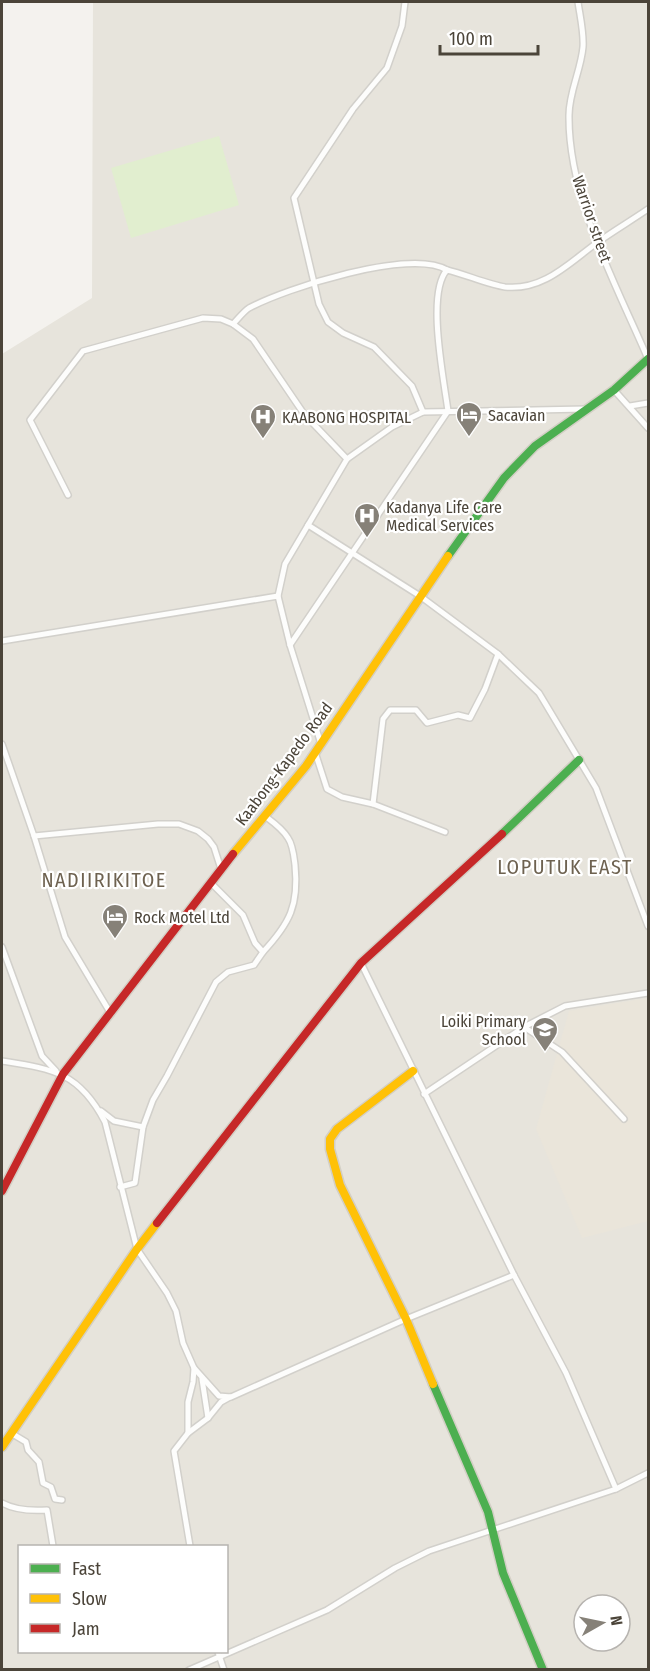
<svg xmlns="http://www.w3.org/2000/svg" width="650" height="1671" font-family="'Fira Sans Condensed',sans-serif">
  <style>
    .residential { fill: #e7e4dc; fill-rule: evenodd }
    .education { fill: #eae5da }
    .green { fill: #e1eecf }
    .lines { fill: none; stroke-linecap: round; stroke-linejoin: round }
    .street-casing { stroke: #d2d0cb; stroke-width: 8 }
    .fast-casing { stroke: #d3cfc5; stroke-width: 11 }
    .slow-casing { stroke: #d3cfc5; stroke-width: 11 }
    .jam-casing { stroke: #d3cfc5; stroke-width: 11 }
    .street { stroke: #fdfdfc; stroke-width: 5 }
    .fast { stroke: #4caf50; stroke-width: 8 }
    .slow { stroke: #ffc107; stroke-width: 8 }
    .jam { stroke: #c62828; stroke-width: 8 }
    .labels { text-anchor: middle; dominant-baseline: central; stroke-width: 4.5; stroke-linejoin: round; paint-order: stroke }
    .street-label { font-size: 16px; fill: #4b4439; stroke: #fff }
    .poi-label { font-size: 16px; fill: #4b4439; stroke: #fff; text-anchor: start }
    .quarter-label { font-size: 20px; letter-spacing: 1.5px; fill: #6e6250; stroke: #fff }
  </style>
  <rect width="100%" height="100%" fill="#f4f2ee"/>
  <path class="residential" d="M93 2H648V1669L2 1670V354L92 298ZM20 1546H226V1652H20ZM584 1605H620V1641H584Z"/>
  <polygon class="education" points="648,998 648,1221 582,1238 536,1129 569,1011"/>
  <polygon class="green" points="219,136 239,205 131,238 111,168"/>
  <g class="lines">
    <defs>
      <g id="street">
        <polyline points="405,2 402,26 387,68 353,109 294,198 319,304 328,322 343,333 374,347 412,386 423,412"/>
        <path d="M578 2C580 16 584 33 583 47 581 70 569 92 569 115 568 198 616 284 648 359"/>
        <path d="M233 324C238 319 243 312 249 308 286 288 411 248 447 270"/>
        <polyline points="614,390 648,428"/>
        <polyline points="630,406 648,403"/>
        <polyline points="68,495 30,420 83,351 203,318 221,319 233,324 253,339 304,414 347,459"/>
        <polyline points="308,525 420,596 498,654 539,693 596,788 648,926"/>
        <polyline points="2,641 278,596"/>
        <path d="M290 645 448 411C444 380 426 293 447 270 464 274 490 285 505 287 544 291 570 262 598 242 615 230 632 220 648 209"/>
        <polyline points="2,744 34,836 65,937 111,1014"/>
        <polyline points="321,744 290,645 278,596 285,564 347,459 392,427 423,412 586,409"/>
        <polyline points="315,752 327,789 342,797 373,804 445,832"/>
        <polyline points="373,804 383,719 390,710 416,710 427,723 458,715 470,718 485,689 498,654"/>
        <polyline points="34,836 158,824 179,824 198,831 208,839 214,847 221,869"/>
        <polyline points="2,947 42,1056 56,1071"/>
        <path d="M263 952C290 923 299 905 295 865 294 857 293 845 288 838 283 829 273 822 265 816"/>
        <polyline points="361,963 514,1275 566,1373 616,1489"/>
        <polyline points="524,1027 562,1052 624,1119"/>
        <path d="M2 1061C53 1069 79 1072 105 1122L137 1249 167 1293 176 1311 183 1343 194 1368 193 1382 188 1402V1433L174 1451 190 1546"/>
        <polyline points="424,1094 524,1027 565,1006 648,993"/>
        <polyline points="101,1111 114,1121 143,1127"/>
        <polyline points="120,1187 135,1183 143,1127 153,1100 167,1076 216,982 228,972 254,965 263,952 255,943 243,915 212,884"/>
        <polyline points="194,1368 219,1396 231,1397 406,1319 514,1275"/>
        <polyline points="202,1379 208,1418"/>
        <polyline points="11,1433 26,1442 28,1450 39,1462 43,1483 51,1487 55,1499 62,1500"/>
        <polyline points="188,1433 208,1418 221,1402 230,1397"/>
        <path d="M2 1503C15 1510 32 1511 47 1510L53 1546"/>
        <polyline points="218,1652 224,1670"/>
        <polyline points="189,1670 327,1610 395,1568 429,1551 616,1489 648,1473"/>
      </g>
      <g id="fast">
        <polyline points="448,556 504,478 535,446 614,390 648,359"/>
        <polyline points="502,834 579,760"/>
        <polyline points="433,1384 488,1512 503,1573 543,1670"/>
      </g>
      <g id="slow">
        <polyline points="233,854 306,766 448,556"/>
        <polyline points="413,1071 337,1129 330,1139 330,1149 340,1185 406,1319 433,1384"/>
        <polyline points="2,1447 137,1249 157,1223"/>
      </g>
      <g id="jam">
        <polyline points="2,1191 63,1074 233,854"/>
        <polyline points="157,1223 361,963 502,834"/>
      </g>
    </defs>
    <use href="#street" class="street-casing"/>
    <use href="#fast" class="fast-casing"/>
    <use href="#slow" class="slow-casing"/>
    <use href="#jam" class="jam-casing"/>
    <use href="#street" class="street"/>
    <use href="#fast" class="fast"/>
    <use href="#slow" class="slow"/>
    <use href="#jam" class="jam"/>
  </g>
  <defs>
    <symbol id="hotel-pin" viewBox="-11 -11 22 30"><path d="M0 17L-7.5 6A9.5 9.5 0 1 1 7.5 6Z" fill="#868178" stroke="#fff"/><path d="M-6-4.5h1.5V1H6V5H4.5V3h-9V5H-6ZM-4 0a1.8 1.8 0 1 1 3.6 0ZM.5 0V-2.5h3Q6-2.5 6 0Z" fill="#fff"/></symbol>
    <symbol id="hospital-pin" viewBox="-11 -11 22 30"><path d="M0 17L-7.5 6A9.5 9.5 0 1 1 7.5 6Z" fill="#868178" stroke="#fff"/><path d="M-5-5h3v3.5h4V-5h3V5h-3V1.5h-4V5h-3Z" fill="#fff"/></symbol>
    <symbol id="school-pin" viewBox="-11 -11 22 30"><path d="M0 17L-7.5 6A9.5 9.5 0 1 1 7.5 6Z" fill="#868178" stroke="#fff"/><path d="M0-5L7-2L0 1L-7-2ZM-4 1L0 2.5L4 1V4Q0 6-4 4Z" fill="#fff"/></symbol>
  </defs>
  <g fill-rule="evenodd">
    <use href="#hotel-pin" x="454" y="400" width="30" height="40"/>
    <use href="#hospital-pin" x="248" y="402" width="30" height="40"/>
    <use href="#hospital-pin" x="352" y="501" width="30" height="40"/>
    <use href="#hotel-pin" x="100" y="902" width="30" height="40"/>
    <use href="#school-pin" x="530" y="1015" width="30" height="40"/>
  </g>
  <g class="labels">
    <g class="street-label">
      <text transform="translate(592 219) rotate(71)">Warrior street</text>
      <text transform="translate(284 764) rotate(-53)">Kaabong-Kapedo Road</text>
    </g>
    <g class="poi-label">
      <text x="488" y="415">Sacavian</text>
      <text x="282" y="417">KAABONG HOSPITAL</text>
      <text x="386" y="507">Kadanya Life Care<tspan x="386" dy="18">Medical Services</tspan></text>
      <text x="134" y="917">Rock Motel Ltd</text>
      <text x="526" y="1021" text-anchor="end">Loiki Primary<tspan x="526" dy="18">School</tspan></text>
    </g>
    <g class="quarter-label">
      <text x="565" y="867">LOPUTUK EAST</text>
      <text x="104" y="880">NADIIRIKITOE</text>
    </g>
  </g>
  <rect width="650" height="1671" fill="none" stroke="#4b4439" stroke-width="6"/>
  <rect x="18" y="1545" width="210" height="108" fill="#ffffff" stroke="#b7b4b0" stroke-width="1.5"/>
  <rect x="30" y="1564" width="30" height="9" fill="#4caf50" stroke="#b7b4b0" stroke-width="1.5"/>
  <text x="72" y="1575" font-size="18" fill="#4b4439">Fast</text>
  <rect x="30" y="1594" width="30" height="9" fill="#ffc107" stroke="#b7b4b0" stroke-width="1.5"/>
  <text x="72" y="1605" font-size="18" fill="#4b4439">Slow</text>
  <rect x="30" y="1624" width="30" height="9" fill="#c62828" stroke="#b7b4b0" stroke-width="1.5"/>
  <text x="72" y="1635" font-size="18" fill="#4b4439">Jam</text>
  <g transform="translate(602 1623) rotate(81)"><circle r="28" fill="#ffffff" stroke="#b7b4b0" stroke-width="1.5"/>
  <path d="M0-4.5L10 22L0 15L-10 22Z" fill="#868178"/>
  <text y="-9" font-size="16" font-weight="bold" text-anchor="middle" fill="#4b4439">N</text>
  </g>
  <path d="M440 45v9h98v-9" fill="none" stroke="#4b4439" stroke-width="3"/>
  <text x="449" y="45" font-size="18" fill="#4b4439" stroke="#ffffff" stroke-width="4.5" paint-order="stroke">100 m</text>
</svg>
